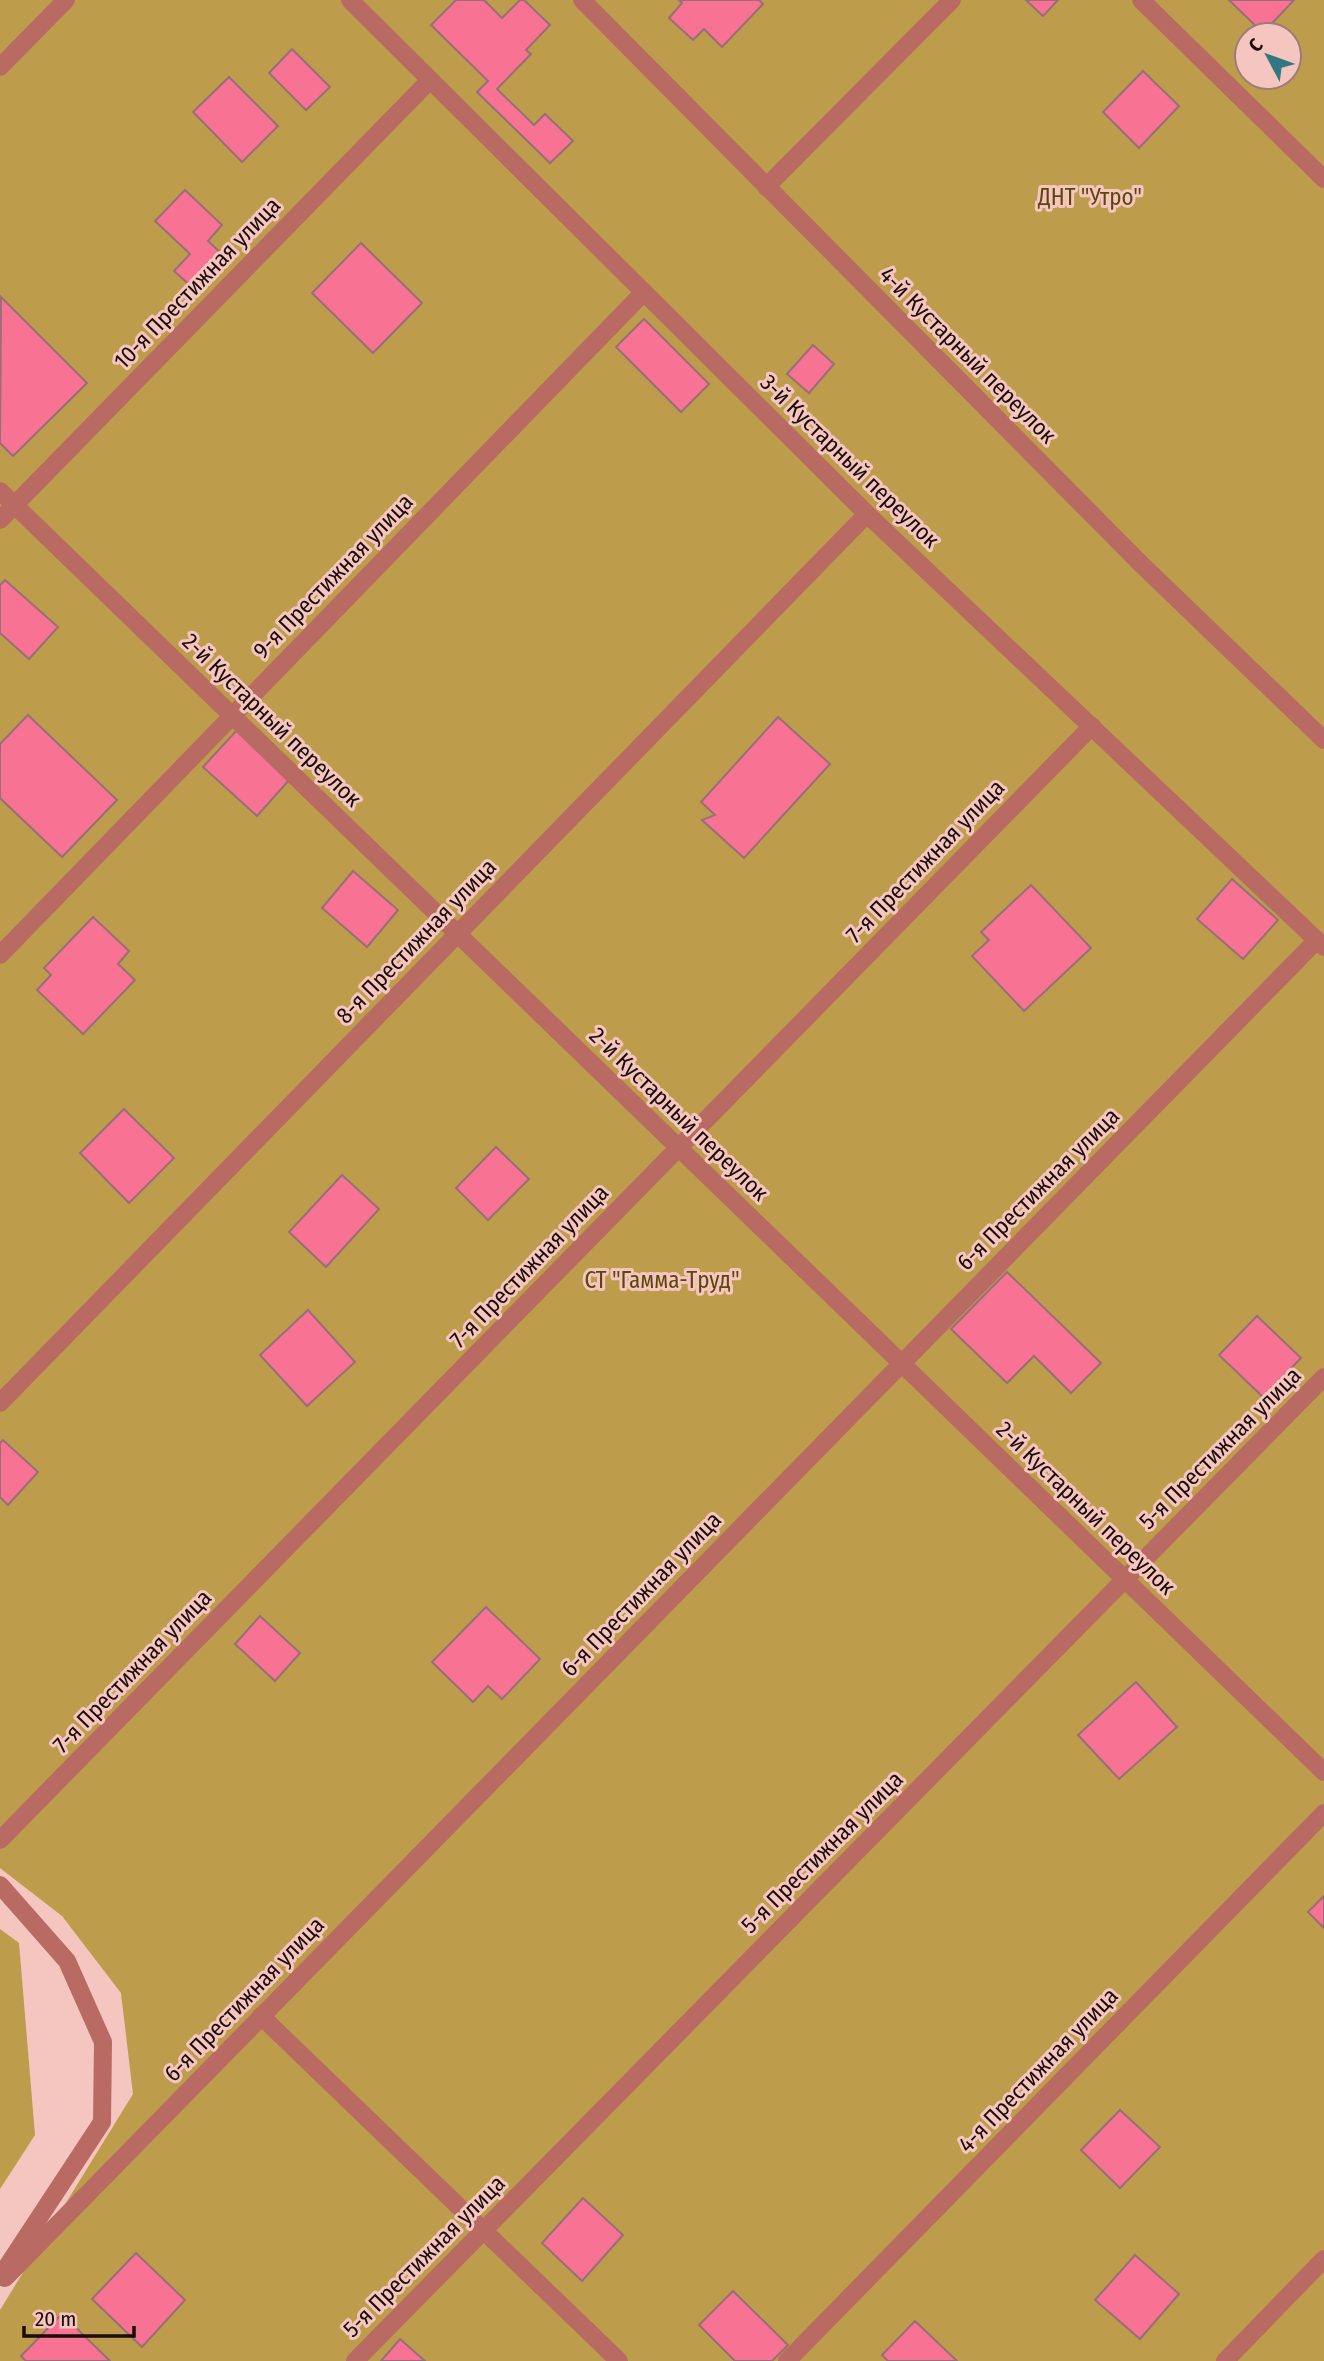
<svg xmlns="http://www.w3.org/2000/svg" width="1324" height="2361" font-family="'Fira Sans Condensed',sans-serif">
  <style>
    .green { fill: #bd9c4c; fill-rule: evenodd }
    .building { fill: #f77293; stroke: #996e76; stroke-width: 2 }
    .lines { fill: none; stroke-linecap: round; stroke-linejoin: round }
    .lane { stroke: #b96b63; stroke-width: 18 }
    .street { stroke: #b96b63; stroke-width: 18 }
    .labels { text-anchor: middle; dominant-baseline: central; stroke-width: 6; stroke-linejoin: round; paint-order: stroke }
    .park-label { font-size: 23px; fill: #5c470b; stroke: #f5c5bf }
    .street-label { font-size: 23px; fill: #1b0b09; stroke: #f5c5bf }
  </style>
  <rect width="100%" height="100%" fill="#f5c5bf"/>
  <g class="green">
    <path d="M0 0H1324V2361H0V2310L133 2094 121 1993 62 1916 0 1868ZM1247 35H1289V77H1247Z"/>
    <polygon points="0,1929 19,1943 35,2135 0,2189"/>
  </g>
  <g class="building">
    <polygon points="456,0 484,0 502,18 520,0 524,0 550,25 526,50 531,54 497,89 534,125 545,114 573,141 550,163 477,92 488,81 431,25"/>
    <polygon points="679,0 759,0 763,4 722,47 704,29 693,40 669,18 682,3"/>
    <polygon points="1026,0 1058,0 1043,16"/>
    <polygon points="1229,0 1294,0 1263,33"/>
    <polygon points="292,49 330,87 306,110 269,73"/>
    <polygon points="1143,71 1179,106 1139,148 1103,112"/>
    <polygon points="229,77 278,126 242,162 193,112"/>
    <polygon points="185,190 222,225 208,241 224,256 193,288 174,271 190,254 155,221"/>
    <polygon points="361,243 422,303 373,353 312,293"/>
    <polygon points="1,297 87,383 13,456 0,443"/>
    <polygon points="644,319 709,384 681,412 616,347"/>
    <polygon points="813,345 834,364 809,393 787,374"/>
    <polygon points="5,580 58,627 29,659 0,633 0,585"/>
    <polygon points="28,715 117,800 62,857 0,798 0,744"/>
    <polygon points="778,717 830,764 744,858 702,820 715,815 701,802"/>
    <polygon points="237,730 290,779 257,816 203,767"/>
    <polygon points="353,871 398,910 367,947 322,908"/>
    <polygon points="1232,879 1278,920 1243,959 1197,919"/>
    <polygon points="1031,885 1091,948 1024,1011 972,956 989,940 981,932"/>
    <polygon points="93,917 129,951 118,964 135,980 83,1034 37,990 51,975 44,968"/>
    <polygon points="124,1109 174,1158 129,1203 80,1153"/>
    <polygon points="496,1147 529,1179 488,1220 456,1188"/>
    <polygon points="342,1175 379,1209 326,1267 289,1232"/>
    <polygon points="1007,1272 1101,1363 1071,1393 1034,1356 1007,1383 951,1329"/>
    <polygon points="308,1310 355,1362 307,1406 260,1355"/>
    <polygon points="1257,1316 1301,1358 1263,1397 1219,1355"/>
    <polygon points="3,1440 38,1472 8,1505 0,1497 0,1443"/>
    <polygon points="486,1607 540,1659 502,1699 488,1686 473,1702 432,1662"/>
    <polygon points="260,1616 300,1653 275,1681 235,1644"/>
    <polygon points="1136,1682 1177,1727 1119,1779 1078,1735"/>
    <polygon points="1324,1896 1324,1928 1308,1912"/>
    <polygon points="1120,2110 1160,2147 1120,2188 1081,2150"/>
    <polygon points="583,2198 623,2235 582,2281 542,2243"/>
    <polygon points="136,2253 185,2300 142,2347 92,2299"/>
    <polygon points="1135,2255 1179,2294 1140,2339 1095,2300"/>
    <polygon points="733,2291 788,2345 772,2361 735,2361 699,2325"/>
    <polygon points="62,2314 110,2361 26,2361 21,2356"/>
    <polygon points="915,2321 957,2361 888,2361 882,2355"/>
    <polygon points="400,2339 425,2361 381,2361"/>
  </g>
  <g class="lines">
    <g class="lane">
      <polyline points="350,0 867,514 1324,947"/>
      <polyline points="582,0 1140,563 1324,740"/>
      <polyline points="1141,0 1324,179"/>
      <polyline points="0,67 66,0"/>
      <polyline points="766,187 952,0"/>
      <polyline points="0,491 1324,1772"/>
      <polyline points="0,520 430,80"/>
      <polyline points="0,955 644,292"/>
      <polyline points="0,1403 867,514"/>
      <polyline points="0,1840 1092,726"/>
      <polyline points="261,2016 619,2361"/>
      <polyline points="5,2278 1317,940"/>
      <polyline points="355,2361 1324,1377"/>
      <polyline points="787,2361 1324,1813"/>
      <polyline points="1225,2361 1324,2259"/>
    </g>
    <polyline class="street" points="0,1885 67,1961 103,2042 102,2122 0,2277"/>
  </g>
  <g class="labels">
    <g class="park-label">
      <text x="1090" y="197">ДНТ "Утро"</text>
      <text x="662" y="1280">СТ "Гамма-Труд"</text>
    </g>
    <g class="street-label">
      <text transform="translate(197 283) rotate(-46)">10-я Престижная улица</text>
      <text transform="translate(968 355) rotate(45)">4-й Кустарный переулок</text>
      <text transform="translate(850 461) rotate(44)">3-й Кустарный переулок</text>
      <text transform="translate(333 576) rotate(-46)">9-я Престижная улица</text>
      <text transform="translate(272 720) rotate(44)">2-й Кустарный переулок</text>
      <text transform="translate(925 861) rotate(-46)">7-я Престижная улица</text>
      <text transform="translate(416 941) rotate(-46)">8-я Престижная улица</text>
      <text transform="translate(679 1114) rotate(44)">2-й Кустарный переулок</text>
      <text transform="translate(1038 1189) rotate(-45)">6-я Престижная улица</text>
      <text transform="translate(529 1266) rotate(-46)">7-я Престижная улица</text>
      <text transform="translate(1220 1448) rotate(-45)">5-я Престижная улица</text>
      <text transform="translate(1086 1508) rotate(44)">2-й Кустарный переулок</text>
      <text transform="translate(641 1594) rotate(-46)">6-я Престижная улица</text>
      <text transform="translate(132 1671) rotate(-46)">7-я Престижная улица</text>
      <text transform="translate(822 1852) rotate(-45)">5-я Престижная улица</text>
      <text transform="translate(244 1999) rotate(-46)">6-я Престижная улица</text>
      <text transform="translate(1038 2070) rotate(-46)">4-я Престижная улица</text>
      <text transform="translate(424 2256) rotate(-45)">5-я Престижная улица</text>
    </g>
  </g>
  <g transform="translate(1268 56) rotate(311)"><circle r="33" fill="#f5c5bf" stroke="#9e7b76" stroke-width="2"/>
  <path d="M0-5L12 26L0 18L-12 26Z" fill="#317882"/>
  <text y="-10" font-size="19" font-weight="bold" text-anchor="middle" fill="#1b0b09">С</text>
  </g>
  <path d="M24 2326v10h110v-10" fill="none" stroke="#1b0b09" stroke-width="3.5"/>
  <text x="35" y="2326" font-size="21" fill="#1b0b09" stroke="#f5c5bf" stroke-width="5" paint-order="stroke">20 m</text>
</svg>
